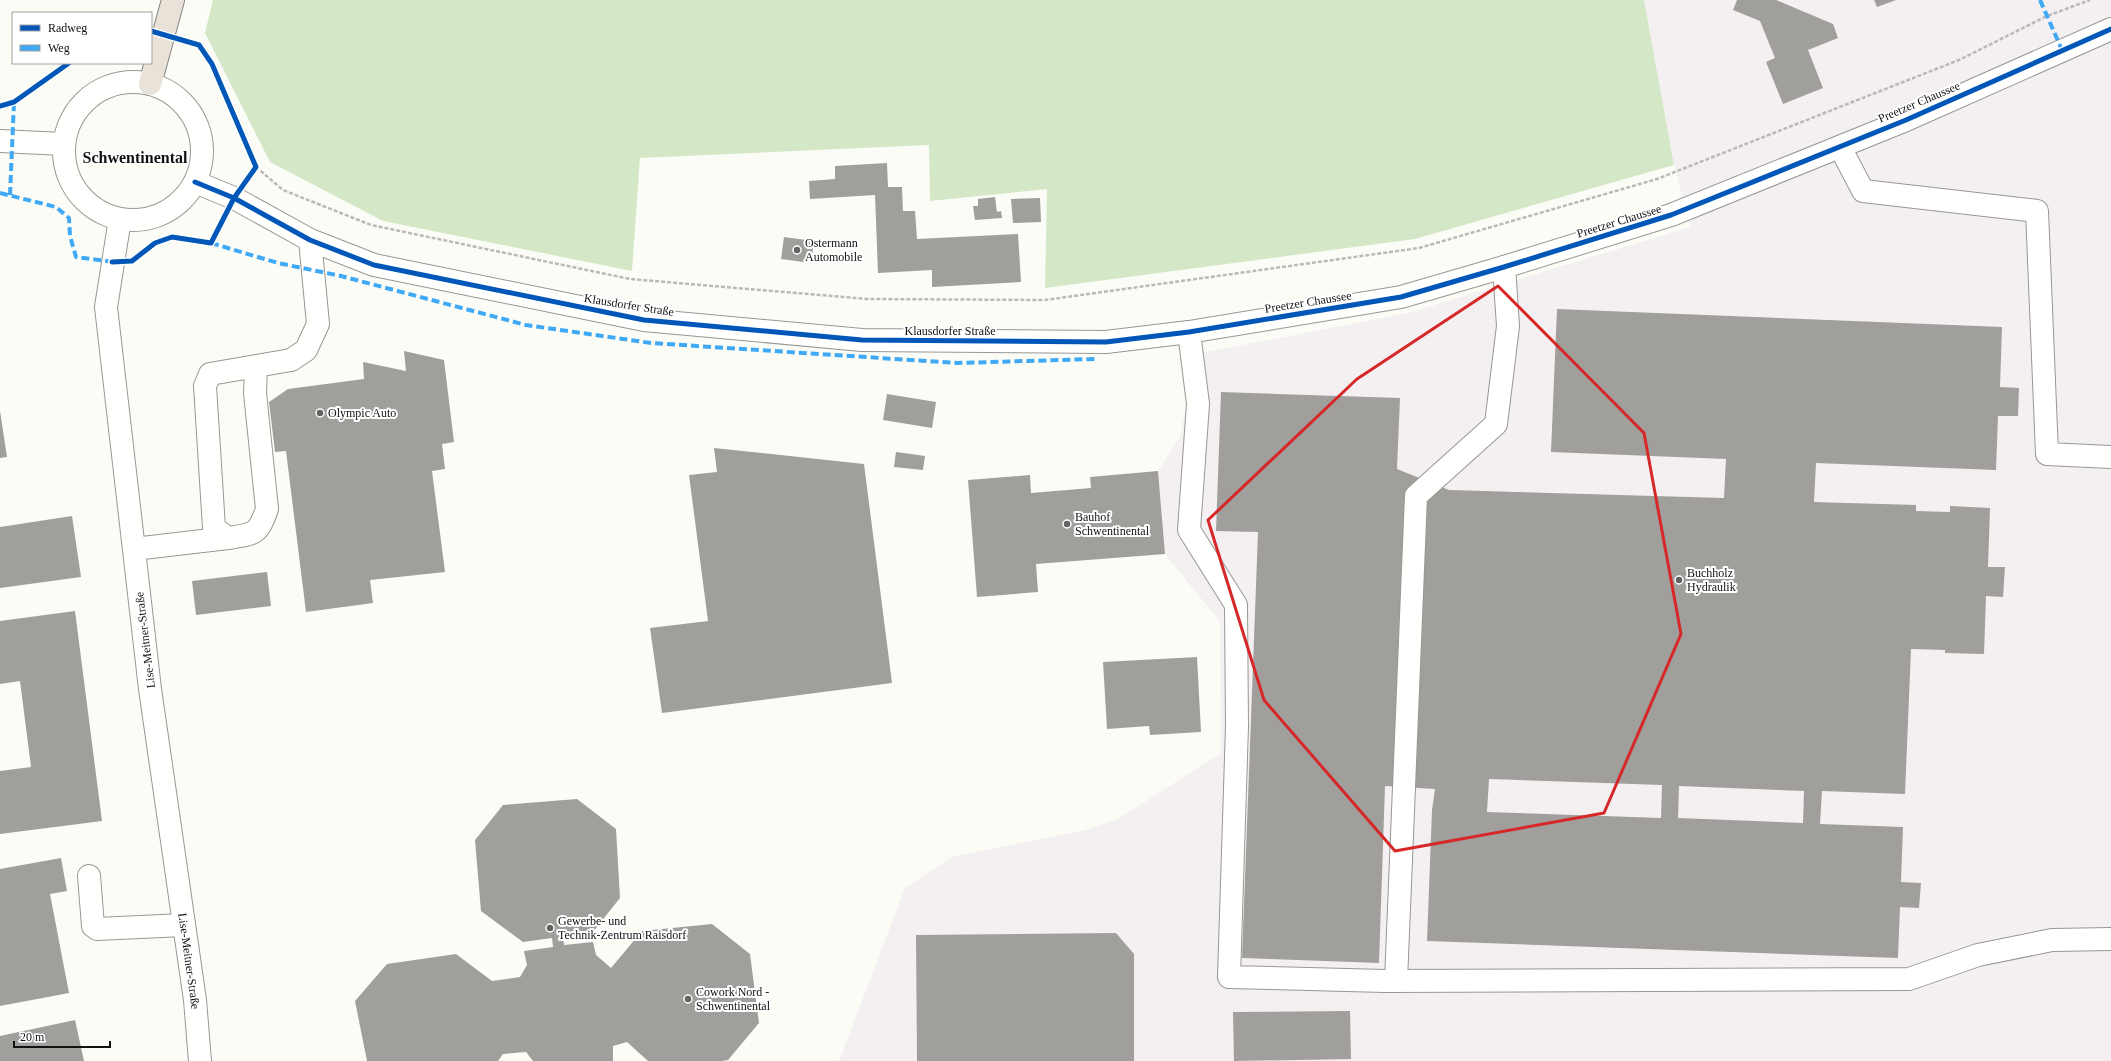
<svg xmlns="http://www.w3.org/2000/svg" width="2111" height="1061" font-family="Georgia,serif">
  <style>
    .industrial { fill: #f4f0f2 }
    .forest { fill: #d4e8c7 }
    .building { fill: #a09f9c; fill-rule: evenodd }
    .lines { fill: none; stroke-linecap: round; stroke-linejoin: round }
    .minor-casing { stroke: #979795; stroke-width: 24 }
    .highway-casing { stroke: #848482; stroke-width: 24 }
    .path { stroke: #b9b9b8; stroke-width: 2.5; stroke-dasharray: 4 2; stroke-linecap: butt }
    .minor { stroke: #fffffe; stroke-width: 22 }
    .highway { stroke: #e9e2d8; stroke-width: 22 }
    .quiet { stroke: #3fa9f5; stroke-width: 4; stroke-dasharray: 8 4; stroke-linecap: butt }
    .cycleway-casing { stroke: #fff; stroke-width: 8 }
    .cycleway { stroke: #0057b8; stroke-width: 5 }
    .marked { fill: none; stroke: #d62828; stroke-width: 3; stroke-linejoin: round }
    .poi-dot { fill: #636362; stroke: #fff; stroke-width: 1.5 }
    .labels { text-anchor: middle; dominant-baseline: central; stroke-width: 4; stroke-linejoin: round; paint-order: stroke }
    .street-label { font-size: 12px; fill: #111; stroke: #fff }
    .poi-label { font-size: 12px; fill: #111; stroke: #fff; text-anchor: start }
    .district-label { font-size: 16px; font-weight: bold; fill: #111; stroke: #fff }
  </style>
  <rect width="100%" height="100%" fill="#fcfcf7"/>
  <polygon class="industrial" points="1644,0 2111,0 2111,1061 839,1061 905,888 952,857 1085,830 1118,819 1221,753 1220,622 1165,554 1158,471 1180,437 1196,354 1408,313 1690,227 1674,165"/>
  <polygon class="forest" points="213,0 1644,0 1674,165 1415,239 1045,288 1047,189 930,201 929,145 640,158 632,271 383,221 270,162 205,33"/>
  <g class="building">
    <polygon points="1737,0 1776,0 1833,24 1838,38 1808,50 1823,88 1783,104 1766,62 1775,58 1760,21 1733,10"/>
    <polygon points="1874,0 1896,0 1877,7"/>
    <polygon points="887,163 888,187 902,187 903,211 915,211 917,239 1018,234 1021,282 932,287 932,270 878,273 875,195 810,199 809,181 835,179 835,166"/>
    <polygon points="995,197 997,212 1001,211 1002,218 975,220 973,206 978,206 978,199"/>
    <polygon points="1040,198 1041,222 1013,223 1011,199"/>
    <polygon points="784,237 814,241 811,263 781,259"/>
    <path d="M1557 309 2002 327 2000 387 2019 388 2018 416H1998L1996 470 1816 463 1814 502 1916 505V511L1950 512V506L1990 508 1988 567H2005L2003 597 1986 596 1984 654 1945 653V650L1911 649 1905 794 1822 791 1820 824 1903 827 1901 882 1921 883 1919 908 1900 907 1898 958 1427 941 1432 810 1435 789 1385 786 1379 963 1242 958 1258 532 1216 531 1221 392 1400 398 1397 469 1449 490 1724 498 1726 459 1551 452ZM1489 779 1662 785 1661 818 1487 812ZM1679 786 1804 791 1803 823 1678 818Z"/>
    <polygon points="404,351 444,360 454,442 442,444 445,469 432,471 445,572 370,580 373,603 306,612 286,451 275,452 269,402 288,389 364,379 363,362 406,371"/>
    <polygon points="887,394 936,402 932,428 883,420"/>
    <polygon points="0,411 7,457 0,458"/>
    <polygon points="714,448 864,464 892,683 662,713 650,628 708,621 689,475 717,472"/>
    <polygon points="896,452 925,456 923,470 894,467"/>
    <polygon points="1158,471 1165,554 1036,564 1038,592 977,597 968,480 1030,475 1031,493 1091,488 1090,477"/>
    <polygon points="72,516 81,577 0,588 0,527"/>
    <polygon points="267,572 271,606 196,615 192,581"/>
    <polygon points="75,611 102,821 0,834 0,771 31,767 20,681 0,684 0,621"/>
    <polygon points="1197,657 1201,732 1150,735 1149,726 1107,729 1103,662"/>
    <polygon points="577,799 616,829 620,898 592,933 563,937 564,945 593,942 596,955 611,968 642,931 712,924 750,954 759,1023 728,1060 722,1061 648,1061 627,1042 613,1046 613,1061 533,1061 526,1052 503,1054 498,1061 367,1061 355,1001 387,964 456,954 492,981 520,977 527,965 524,951 553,947 552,938 523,942 481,911 475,840 503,805"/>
    <polygon points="61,858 67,891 50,894 69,993 0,1006 0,869"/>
    <polygon points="1116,933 1134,954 1134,1061 917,1061 916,935"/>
    <polygon points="1350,1011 1351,1059 1234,1061 1233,1012"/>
    <polygon points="75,1020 84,1061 0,1061 0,1036"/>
  </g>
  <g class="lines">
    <defs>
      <g id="minor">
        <circle cx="133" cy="151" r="69"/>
        <polyline points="0,141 64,144"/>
        <polyline points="1840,147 1863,191 2037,211 2047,454 2111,457"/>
        <polyline points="195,182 234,198 310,240 374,265 644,320 862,340 1106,342 1189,332 1401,297 1504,267 1671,215 1906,120 2111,29"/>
        <polyline points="120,219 106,307 150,689 195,1000 200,1061"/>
        <polyline points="1189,332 1198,404 1189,530 1236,605 1237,726 1229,977 1385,981 1909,979 1978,955 2052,940 2111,939"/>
        <path d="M256 366 210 374 205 386 214 528 228 538C254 534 258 535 267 509L255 393 256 366 291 360 306 350 318 324 310 240"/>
        <polyline points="134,549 228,538"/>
        <polyline points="89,876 93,926 97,929 184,925"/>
        <polyline points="1396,981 1416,496 1496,424 1508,326 1504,267"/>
      </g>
      <polyline id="highway" points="150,84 173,0"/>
    </defs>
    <use href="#minor" class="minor-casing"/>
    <use href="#highway" class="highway-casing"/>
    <polyline class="path" points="256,167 283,190 371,225 630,279 868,299 1045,300 1419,248 1657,179 1959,60 2047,16 2090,0"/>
    <use href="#minor" class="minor"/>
    <use href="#highway" class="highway"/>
    <g class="quiet">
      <polyline points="2040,0 2062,50"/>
      <polyline points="0,193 56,207 69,218 70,236 76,257 115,262"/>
      <polyline points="10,195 14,102"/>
      <polyline points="211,243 278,263 341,276 526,325 651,343 957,363 1095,359"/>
    </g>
    <defs>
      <g id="cycleway">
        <polyline points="0,106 14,102 69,63"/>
        <polyline points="195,182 234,198 310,240 374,265 644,320 862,340 1106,342 1189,332 1401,297 1504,267 1671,215 1906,120 2111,29"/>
        <polyline points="112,262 132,261 155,243 172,237 211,243 234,198 256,167 212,64 199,45 151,31"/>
      </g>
    </defs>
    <use href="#cycleway" class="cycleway-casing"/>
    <use href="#cycleway" class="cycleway"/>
  </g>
  <path class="marked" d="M1498 286 1644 433 1681 634 1604 813 1395 851 1264 700 1208 520 1357 379Z"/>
  <g class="poi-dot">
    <circle cx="797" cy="250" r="4"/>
    <circle cx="320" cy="413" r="4"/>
    <circle cx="1067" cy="524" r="4"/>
    <circle cx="1679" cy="580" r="4"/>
    <circle cx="550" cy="928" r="4"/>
    <circle cx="688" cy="999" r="4"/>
  </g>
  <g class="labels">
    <g class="street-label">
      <text transform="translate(1919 102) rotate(-23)">Preetzer Chaussee</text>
      <text transform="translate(1619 221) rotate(-17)">Preetzer Chaussee</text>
      <text transform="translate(1308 302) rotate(-9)">Preetzer Chaussee</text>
      <text transform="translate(629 305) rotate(9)">Klausdorfer Straße</text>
      <text x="950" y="331">Klausdorfer Straße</text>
      <text transform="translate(145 640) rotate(-97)">Lise-Meitner-Straße</text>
      <text transform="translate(189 961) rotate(82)">Lise-Meitner-Straße</text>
    </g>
    <g class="poi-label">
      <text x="805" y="243">Ostermann<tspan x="805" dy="14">Automobile</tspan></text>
      <text x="328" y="413">Olympic Auto</text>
      <text x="1075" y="517">Bauhof<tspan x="1075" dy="14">Schwentinental</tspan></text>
      <text x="1687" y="573">Buchholz<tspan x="1687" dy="14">Hydraulik</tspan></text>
      <text x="558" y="921">Gewerbe- und<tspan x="558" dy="14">Technik-Zentrum Raisdorf</tspan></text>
      <text x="696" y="992">Cowork Nord -<tspan x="696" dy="14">Schwentinental</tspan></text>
    </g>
    <g class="district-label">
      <text x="135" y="157">Schwentinental</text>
    </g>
  </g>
  <rect x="12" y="12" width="140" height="52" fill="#ffffff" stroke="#a0a0a0"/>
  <rect x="20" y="25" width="20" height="6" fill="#0057b8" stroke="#a0a0a0"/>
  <text x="48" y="32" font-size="12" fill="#111111">Radweg</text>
  <rect x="20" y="45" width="20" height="6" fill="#3fa9f5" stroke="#a0a0a0"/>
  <text x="48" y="52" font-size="12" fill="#111111">Weg</text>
  <path d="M14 1041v6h96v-6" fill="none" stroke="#111111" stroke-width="2"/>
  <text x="20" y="1041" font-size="12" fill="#111111" stroke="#ffffff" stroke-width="3" paint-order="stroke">20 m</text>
</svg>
